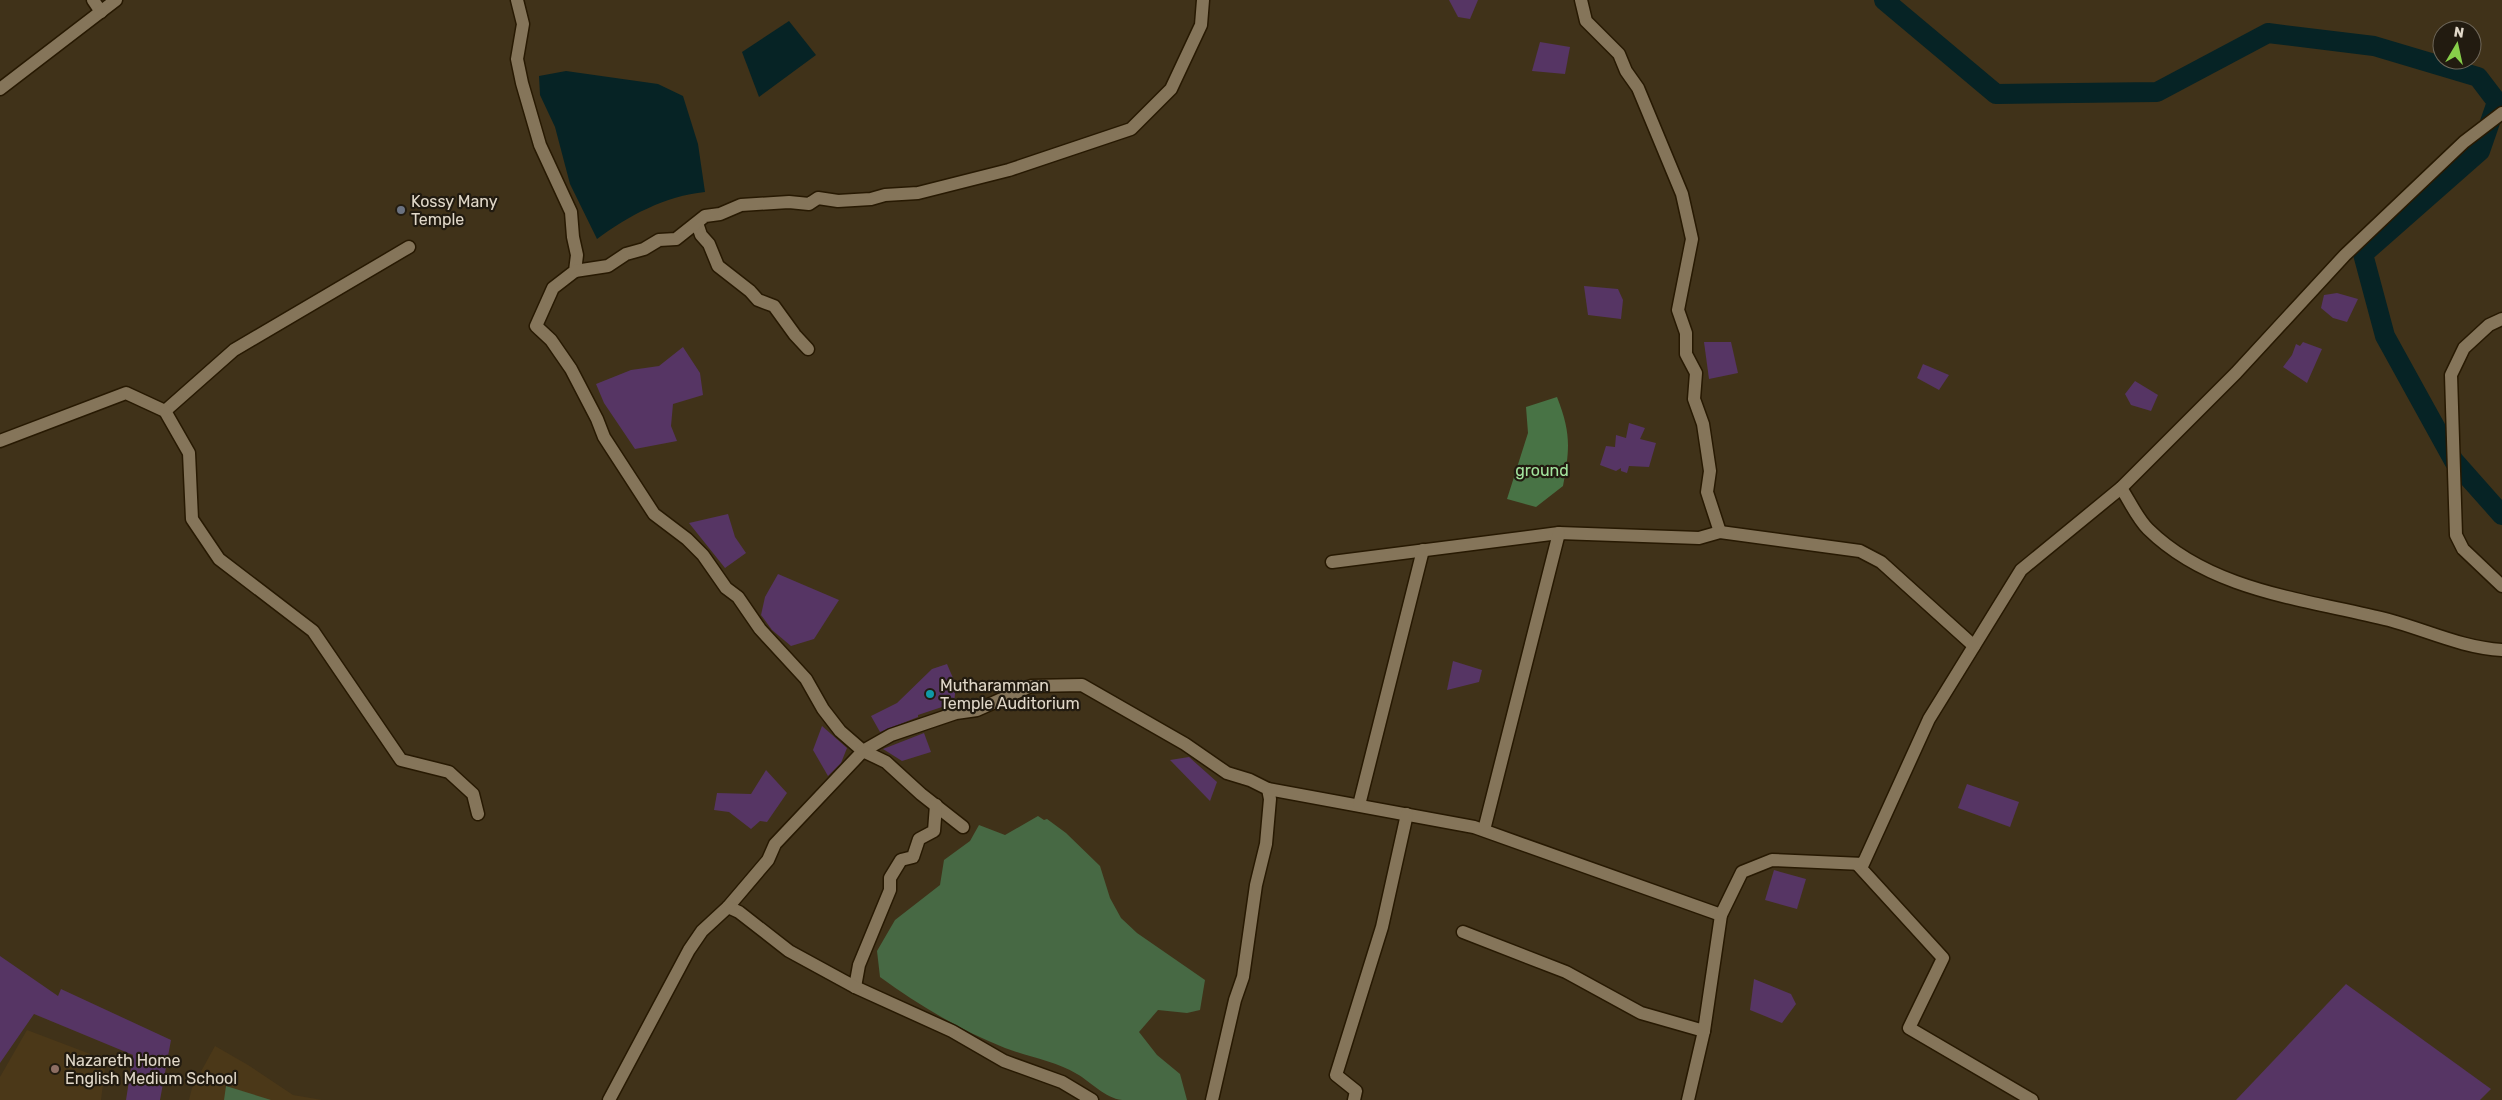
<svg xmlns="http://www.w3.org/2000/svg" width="2502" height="1100" font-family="Rubik,sans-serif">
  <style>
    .built { fill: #4b3818 }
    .green { fill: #476944 }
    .forest { fill: #487345 }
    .water { fill: #062325 }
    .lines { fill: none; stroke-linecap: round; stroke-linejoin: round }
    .canal { stroke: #062325; stroke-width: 20 }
    .building { fill: #563564 }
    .minor-casing { stroke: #271902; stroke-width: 15 }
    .minor { stroke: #85755a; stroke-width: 12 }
    .worship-dot { fill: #6b7280; stroke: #221b10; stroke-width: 2 }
    .culture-dot { fill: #0f9aa8; stroke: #221b10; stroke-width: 2 }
    .education-dot { fill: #8d6e63; stroke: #221b10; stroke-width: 2 }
    .labels { text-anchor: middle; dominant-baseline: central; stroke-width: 4.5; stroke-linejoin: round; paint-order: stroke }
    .poi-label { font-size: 16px; fill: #e1d8c9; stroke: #221b10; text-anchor: start }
    .park-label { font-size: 16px; fill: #a3e49e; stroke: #221b10 }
  </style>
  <rect width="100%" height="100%" fill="#403219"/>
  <g class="built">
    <polygon points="27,1030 106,1060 101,1100 0,1100 0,1077"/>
    <polygon points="215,1046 248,1065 293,1095 322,1100 189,1100 192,1088"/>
  </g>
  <g class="green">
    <path d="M1038 816 1044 820 1047 819 1066 833 1100 866 1110 898 1121 918 1137 933 1205 980 1200 1010 1187 1013 1158 1010 1139 1032 1157 1055 1180 1074 1187 1100C1166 1100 1143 1100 1122 1100 1105 1098 1091 1082 1077 1074 1055 1061 1029 1057 1005 1048 962 1031 918 1005 880 977L877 951 895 920 940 885 944 860 970 841 979 825 1005 835Z"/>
    <polygon points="226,1086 271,1100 224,1100"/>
  </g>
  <path class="forest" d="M1557 397C1571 433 1570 448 1563 486L1536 507 1507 499 1528 433 1526 407Z"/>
  <g class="water">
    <polygon points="789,21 816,55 759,97 742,52"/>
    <path d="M566 71 658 84 683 96 698 144 705 192C665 196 628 216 597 239L570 184 555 127 540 95 539 76Z"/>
  </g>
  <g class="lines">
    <polyline class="canal" points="1884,0 1996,94 2157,92 2268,33 2374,46 2478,77 2497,102 2480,151 2363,254 2385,336 2454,461 2502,515"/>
  </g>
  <g class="building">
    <polygon points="1449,0 1478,0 1470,19 1458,17"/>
    <polygon points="1540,42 1570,47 1565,74 1532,71"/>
    <polygon points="1584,286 1618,289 1623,300 1621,319 1588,315"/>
    <polygon points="2337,293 2358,299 2347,322 2333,318 2321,308 2324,295"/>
    <polygon points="1704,342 1731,342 1738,373 1709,379"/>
    <polygon points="2303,342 2322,349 2307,383 2283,367 2292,355 2296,344 2300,346"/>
    <polygon points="683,347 700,373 703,395 673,404 671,426 677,441 635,449 604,403 596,384 631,370 659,366"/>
    <polygon points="1923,364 1949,375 1939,390 1917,378"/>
    <polygon points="2135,381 2158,395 2151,411 2131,405 2125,394"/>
    <polygon points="1629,423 1645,428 1640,439 1656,443 1649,467 1629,466 1627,473 1621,471 1621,468 1616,471 1600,465 1606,446 1615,447 1616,435 1626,438"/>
    <polygon points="728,514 735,537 746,553 725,568 689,523"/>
    <polygon points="778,574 839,600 814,639 791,646 772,630 761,615 765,597"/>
    <polygon points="1453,661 1482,670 1479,682 1447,690"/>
    <polygon points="947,664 956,685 954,703 918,715 918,717 880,732 871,716 897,703 932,669"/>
    <polygon points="822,726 847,748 841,763 828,776 813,750"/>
    <polygon points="924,733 931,752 902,761 883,749"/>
    <polygon points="1189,757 1217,782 1210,801 1170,760"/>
    <polygon points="766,770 787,793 767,822 760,821 751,829 729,812 714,810 717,793 751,794"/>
    <polygon points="1967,784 2019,802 2010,827 1958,808"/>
    <polygon points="1774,870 1806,879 1797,909 1765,900"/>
    <polygon points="0,956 58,996 61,989 171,1040 160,1100 126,1100 133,1055 34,1014 0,1063"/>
    <polygon points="1754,979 1791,994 1796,1004 1782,1023 1750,1010"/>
    <polygon points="2346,984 2491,1089 2480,1100 2236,1100"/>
  </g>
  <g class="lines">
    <defs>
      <g id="minor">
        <polyline points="93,0 101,12"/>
        <polyline points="517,0 523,24 517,59 522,83 540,145 571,212 573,237 577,255 575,271 553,288 536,326 551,340 571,369 597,419 604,437 654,514 687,539 703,555 726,588 738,597 760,629 806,679 823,709 840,731 863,751 891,735 956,713 977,710 1031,686 1082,685 1185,744 1227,773 1250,780 1268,789 1270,799 1266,844 1256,885 1243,977 1235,1000 1212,1100"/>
        <polyline points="1581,0 1586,21 1619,54 1626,71 1638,88 1682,194 1692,239 1678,310 1686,333 1686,354 1696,373 1694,399 1703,424 1710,471 1707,492 1720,532"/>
        <polyline points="0,89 116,0"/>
        <polyline points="697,223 701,235 709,244 718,266 750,291 758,300 774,306 795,335 808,349"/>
        <polyline points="575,271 608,266 626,254 644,249 659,240 676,239 705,216 720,214 741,205 789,202 809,204 818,198 838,201 871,199 885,195 918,193 1009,170 1131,129 1171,89 1201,25 1203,0"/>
        <polyline points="2502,319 2489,325 2464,348 2451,375 2456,535 2463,549 2502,586"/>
        <polyline points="165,411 234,350 409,247"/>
        <polyline points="0,441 126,393 165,411 189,453 192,519 219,559 313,631 401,760 449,772 473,794 478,814"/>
        <path d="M2121 488C2129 500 2137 518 2148 529 2212 592 2306 599 2389 620 2426 630 2463 648 2502 650"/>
        <polyline points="1332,562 1559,533 1699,538 1720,532 1860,551 1881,562 1974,646"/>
        <polyline points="1268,789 1474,827 1721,915"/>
        <polyline points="1359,805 1423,550"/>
        <polyline points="1484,830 1559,533"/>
        <polyline points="1857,864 1943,958 1909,1028 2032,1100"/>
        <polyline points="728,907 768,860 775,844 863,751 886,762 921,794 963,827"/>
        <polyline points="1463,932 1566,972 1641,1013 1704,1031"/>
        <polyline points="855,987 859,965 890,890 890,878 901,860 913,857 919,839 934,831 936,805"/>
        <polyline points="609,1100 689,950 702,931 728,907 739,912 789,951 855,987 952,1031 1004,1061 1062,1082 1092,1100"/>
        <polyline points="1354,1100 1356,1091 1336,1075 1382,927 1407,814"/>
        <polyline points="1688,1100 1704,1031 1721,915 1742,872 1772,860 1863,864 1929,719 2021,570 2121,488 2236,373 2345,255 2464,142 2502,113"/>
      </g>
    </defs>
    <use href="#minor" class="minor-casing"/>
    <use href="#minor" class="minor"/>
  </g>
  <circle class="worship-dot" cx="401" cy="210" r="5"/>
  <circle class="culture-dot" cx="930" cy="694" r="5"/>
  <circle class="education-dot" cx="55" cy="1069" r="5"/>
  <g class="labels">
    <g class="poi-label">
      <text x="411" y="201">Kossy Many<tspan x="411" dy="18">Temple</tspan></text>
      <text x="940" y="685">Mutharamman<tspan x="940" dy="18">Temple Auditorium</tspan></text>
      <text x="65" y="1060">Nazareth Home<tspan x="65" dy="18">English Medium School</tspan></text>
    </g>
    <g class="park-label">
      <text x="1542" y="470">ground</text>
    </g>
  </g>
  <g transform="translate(2457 45) rotate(9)"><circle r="24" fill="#221b10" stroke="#6e675a"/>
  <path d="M0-4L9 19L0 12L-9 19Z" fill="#87cf4a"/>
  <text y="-8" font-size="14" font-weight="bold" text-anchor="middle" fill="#e1d8c9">N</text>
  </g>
</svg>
